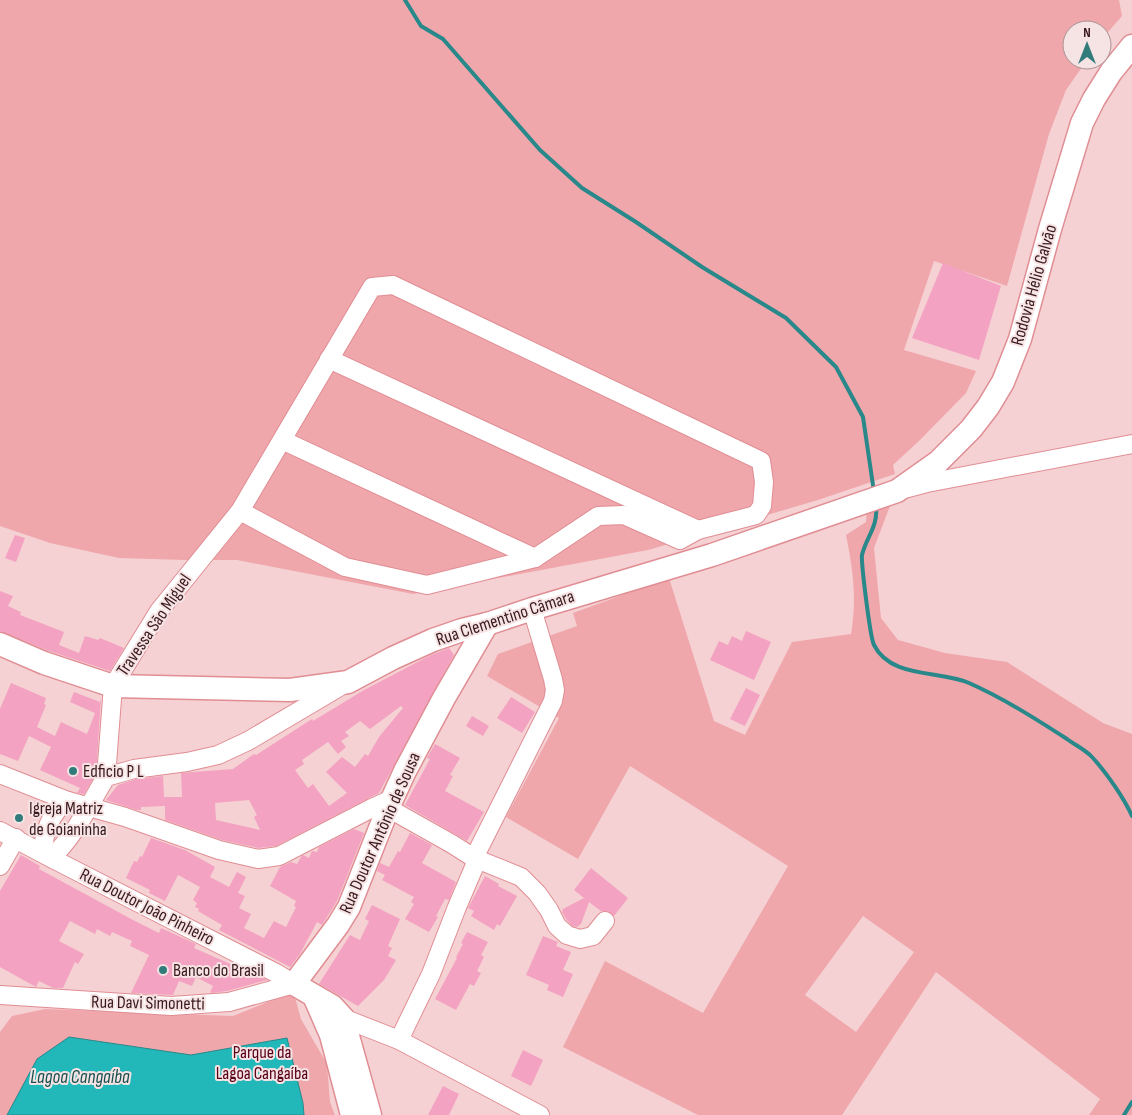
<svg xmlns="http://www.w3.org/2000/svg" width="1132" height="1115" font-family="'Sofia Sans Condensed',sans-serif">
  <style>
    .green { fill: #efa7ac; fill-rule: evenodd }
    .water { fill: #22b8b9; stroke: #29888a }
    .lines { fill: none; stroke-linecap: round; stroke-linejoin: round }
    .stream { stroke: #29888a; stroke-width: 4 }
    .building { fill: #f3a2c1; fill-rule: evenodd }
    .minor-casing { stroke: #e08d93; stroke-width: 20 }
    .major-casing { stroke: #e08d93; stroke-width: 25 }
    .minor { stroke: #fff; stroke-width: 18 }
    .major { stroke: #fff; stroke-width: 22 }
    .poi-dot { fill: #327b7b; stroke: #f6e3e4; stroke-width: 2 }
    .labels { text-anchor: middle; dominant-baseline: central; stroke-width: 4; stroke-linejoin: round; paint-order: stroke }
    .street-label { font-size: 18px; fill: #39191c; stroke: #f6e3e4 }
    .poi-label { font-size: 18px; fill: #39191c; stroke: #f6e3e4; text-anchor: start }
    .park-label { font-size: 18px; fill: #590118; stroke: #f6e3e4 }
    .water-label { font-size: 19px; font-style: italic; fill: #154f4f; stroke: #f6e3e4 }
  </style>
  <rect width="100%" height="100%" fill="#f5d1d3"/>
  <g class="green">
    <polygon points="0,0 1119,0 1122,16 1102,39 1102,30 1072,30 1072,60 1087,60 1066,90 1049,134 1007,286 934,261 904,350 976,371 966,393 920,440 893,465 895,474 818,500 648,550 413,594 237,560 185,560 119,558 50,543 0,526"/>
    <path d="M890 506 874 548 881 618 898 640 945 653 1007 662 1103 723 1132 734V1115H1089L1100 1099 936 972 842 1115H698L563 1047 605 961 703 1013 788 866 630 766 578 859 506 817 559 718 487 676 498 654 577 626 573 613 669 578 714 721 745 735 792 642 851 634C857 598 853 570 846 535L866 522 867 509ZM863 916 914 952 856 1032 805 995Z"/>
    <polygon points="294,994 301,1019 327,1064 330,1102 335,1115 0,1115 0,1032 12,1016 45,1009 233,1016 285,995"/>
  </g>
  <polygon class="water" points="69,1037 191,1055 287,1038 303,1103 304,1115 7,1115 37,1059"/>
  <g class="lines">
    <g class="stream">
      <polyline points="405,0 421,26 443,39 540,150 582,188 636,222 702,267 786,318 836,367 863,417 874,492"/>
      <path d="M876 508C878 526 866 538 862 555 861 562 870 637 874 645 891 679 940 670 969 683 1003 698 1036 719 1067 739 1075 745 1086 750 1092 757 1106 772 1124 798 1132 816"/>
      <polyline points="1124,1115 1132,1102"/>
    </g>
  </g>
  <g class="building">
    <polygon points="943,263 1001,286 979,360 912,338"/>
    <polygon points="15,535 25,538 16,562 5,558"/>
    <polygon points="0,591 13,596 8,606 21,612 20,615 64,632 59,645 79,653 85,636 98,640 100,638 124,648 110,671 49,651 0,631"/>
    <polygon points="746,631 771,642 754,680 710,660 719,641 728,645 732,636 742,641"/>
    <path d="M449 648 454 655 379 793 276 846 258 848 222 840 165 820V806L141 807V810H137L106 800 118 785 136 779 163 776 164 797H182L181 773 233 769 254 754 256 755 312 719 313 721 364 690 429 656ZM401 706 403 708 379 737 368 756 365 754 355 767 342 757 326 772 347 793 329 806 313 784 308 788 295 770 304 764 302 760 328 742 338 754 346 747 341 741 349 736 345 732 360 721 370 729ZM249 800 257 815 254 817 260 830 216 820 215 803Z"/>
    <polygon points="11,683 46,698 44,704 46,705 37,727 55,736 61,722 87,734 95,713 70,702 74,692 100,702 101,698 96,774 84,794 77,793 80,788 40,770 51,747 29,736 18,761 0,754 0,709"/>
    <polygon points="746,688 760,695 745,726 730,719"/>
    <polygon points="511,697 535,712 522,733 497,718"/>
    <polygon points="472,716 489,726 483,736 466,726"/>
    <polygon points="435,744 460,758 450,775 453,776 445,791 484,812 467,841 405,805 430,759 427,758"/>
    <polygon points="354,829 364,833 337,901 322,925 317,922 300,954 290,967 219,930 222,925 198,911 199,909 195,907 197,903 193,900 200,887 178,875 165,901 149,893 150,890 126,878 134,861 137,862 140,856 142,857 151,838 185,850 215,867 210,877 229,887 237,872 246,877 238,893 245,896 239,908 251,914 244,928 264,938 274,921 286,927 296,907 294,906 296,901 270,886 280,867 291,862 297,864 301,857 303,855 309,858 312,851 317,852 319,847"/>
    <polygon points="410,833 432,845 422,863 456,882 449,900 445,899 436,916 438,917 429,932 405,919 414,904 411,902 414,897 382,880 385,875 377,871 380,863 389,867 398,851 400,852"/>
    <polygon points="21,855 40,866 39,869 133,920 159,933 161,928 196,944 194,948 267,980 227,991 212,993 210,992 213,986 196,977 192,986 179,981 173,995 131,993 149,955 130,946 132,941 112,932 110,936 97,929 95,934 70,921 59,941 84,954 78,964 75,962 63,988 53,988 39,981 36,987 0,967 0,891"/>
    <polygon points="591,868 628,898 614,916 607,911 601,911 589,902 581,924 577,927 572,926 566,919 562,912 563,909 584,898 574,890"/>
    <polygon points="485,876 499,884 498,886 517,896 500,926 497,924 494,930 471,916 474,911 468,908"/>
    <polygon points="372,905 400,919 388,946 392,948 388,956 396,960 384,980 358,1006 319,984 350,935 360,940 369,921 365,919"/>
    <polygon points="467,932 488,942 481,955 484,957 477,971 481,973 474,986 470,984 456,1010 435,999 457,958 456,957 463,944 461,943"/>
    <polygon points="543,936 558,942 556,946 571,952 563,970 573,974 563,997 547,990 549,985 526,975"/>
    <polygon points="523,1050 543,1060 531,1086 511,1076"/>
    <polygon points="443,1086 459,1094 449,1115 428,1115"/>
  </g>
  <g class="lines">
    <defs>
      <g id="minor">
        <polyline points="329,359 698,530"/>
        <polyline points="282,440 535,558"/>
        <polyline points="904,489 927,483 1132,444"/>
        <polyline points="0,774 68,801 125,817 219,850 258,859 279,856 372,808 392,799"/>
        <polyline points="106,777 113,686 159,611 240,511 372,287 393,285 761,461 764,482 762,506 756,515 698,530 680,540 624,515 598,516 535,558 427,585 345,567 240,511"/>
        <polyline points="388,808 452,844 474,858 521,877 537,893 549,910 557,926 567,935 580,939 593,936 605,921"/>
        <polyline points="0,831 51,858 276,973 294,984"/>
        <path d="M42 853C45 832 49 813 68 801"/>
        <path d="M51 858C75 836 89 805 106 777L134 769 187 762 218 755 248 741 341 686"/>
        <polyline points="0,866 16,838"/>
        <polyline points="0,995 171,1006 229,1002 294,984"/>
        <polyline points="343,1018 399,1040 540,1115"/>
        <polyline points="399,1040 431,974 457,907 475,865 474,858 553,701 555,690 553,679 532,609"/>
      </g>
      <g id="major">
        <polyline points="0,644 44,663 113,686 290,690 348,682 393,658 433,640 462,630 487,624 532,609 712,555 897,491 938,462 971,429 988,407 1003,382 1020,339 1050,229 1082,123 1094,99 1111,72 1132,46"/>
        <polyline points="314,996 331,1035 352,1115"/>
        <polyline points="370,1115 343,1018 332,1006 294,984 338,925 349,907 388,808 405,771 444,698 487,624"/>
      </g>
    </defs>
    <use href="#minor" class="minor-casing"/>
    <use href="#major" class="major-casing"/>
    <use href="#minor" class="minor"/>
    <use href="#major" class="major"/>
  </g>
  <g class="poi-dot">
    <circle cx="73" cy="771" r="5"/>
    <circle cx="19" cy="818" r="5"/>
    <circle cx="163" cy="970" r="5"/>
  </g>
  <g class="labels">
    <g class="street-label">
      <text transform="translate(1034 285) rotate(-74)">Rodovia Hélio Galvão</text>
      <text transform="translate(505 618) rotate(-18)">Rua Clementino Câmara</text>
      <text transform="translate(154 625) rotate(-56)">Travessa São Miguel</text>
      <text transform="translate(380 833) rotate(-66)">Rua Doutor Antônio de Sousa</text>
      <text transform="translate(147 907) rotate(27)">Rua Doutor João Pinheiro</text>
      <text transform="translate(148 1003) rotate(1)">Rua Davi Simonetti</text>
    </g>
    <g class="poi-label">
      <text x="83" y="771">Edficio P L</text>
      <text x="29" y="808">Igreja Matriz<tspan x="29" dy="21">de Goianinha</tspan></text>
      <text x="173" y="970">Banco do Brasil</text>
    </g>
    <g class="park-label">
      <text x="262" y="1052">Parque da<tspan x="262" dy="21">Lagoa Cangaíba</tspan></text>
    </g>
    <g class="water-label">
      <text x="80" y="1077">Lagoa Cangaíba</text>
    </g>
  </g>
  <g transform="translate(1087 45)"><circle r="24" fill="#f6e3e4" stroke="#aa9294"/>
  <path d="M0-4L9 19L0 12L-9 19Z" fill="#327b7b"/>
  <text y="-8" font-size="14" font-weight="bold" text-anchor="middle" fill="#39191c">N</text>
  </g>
</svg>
